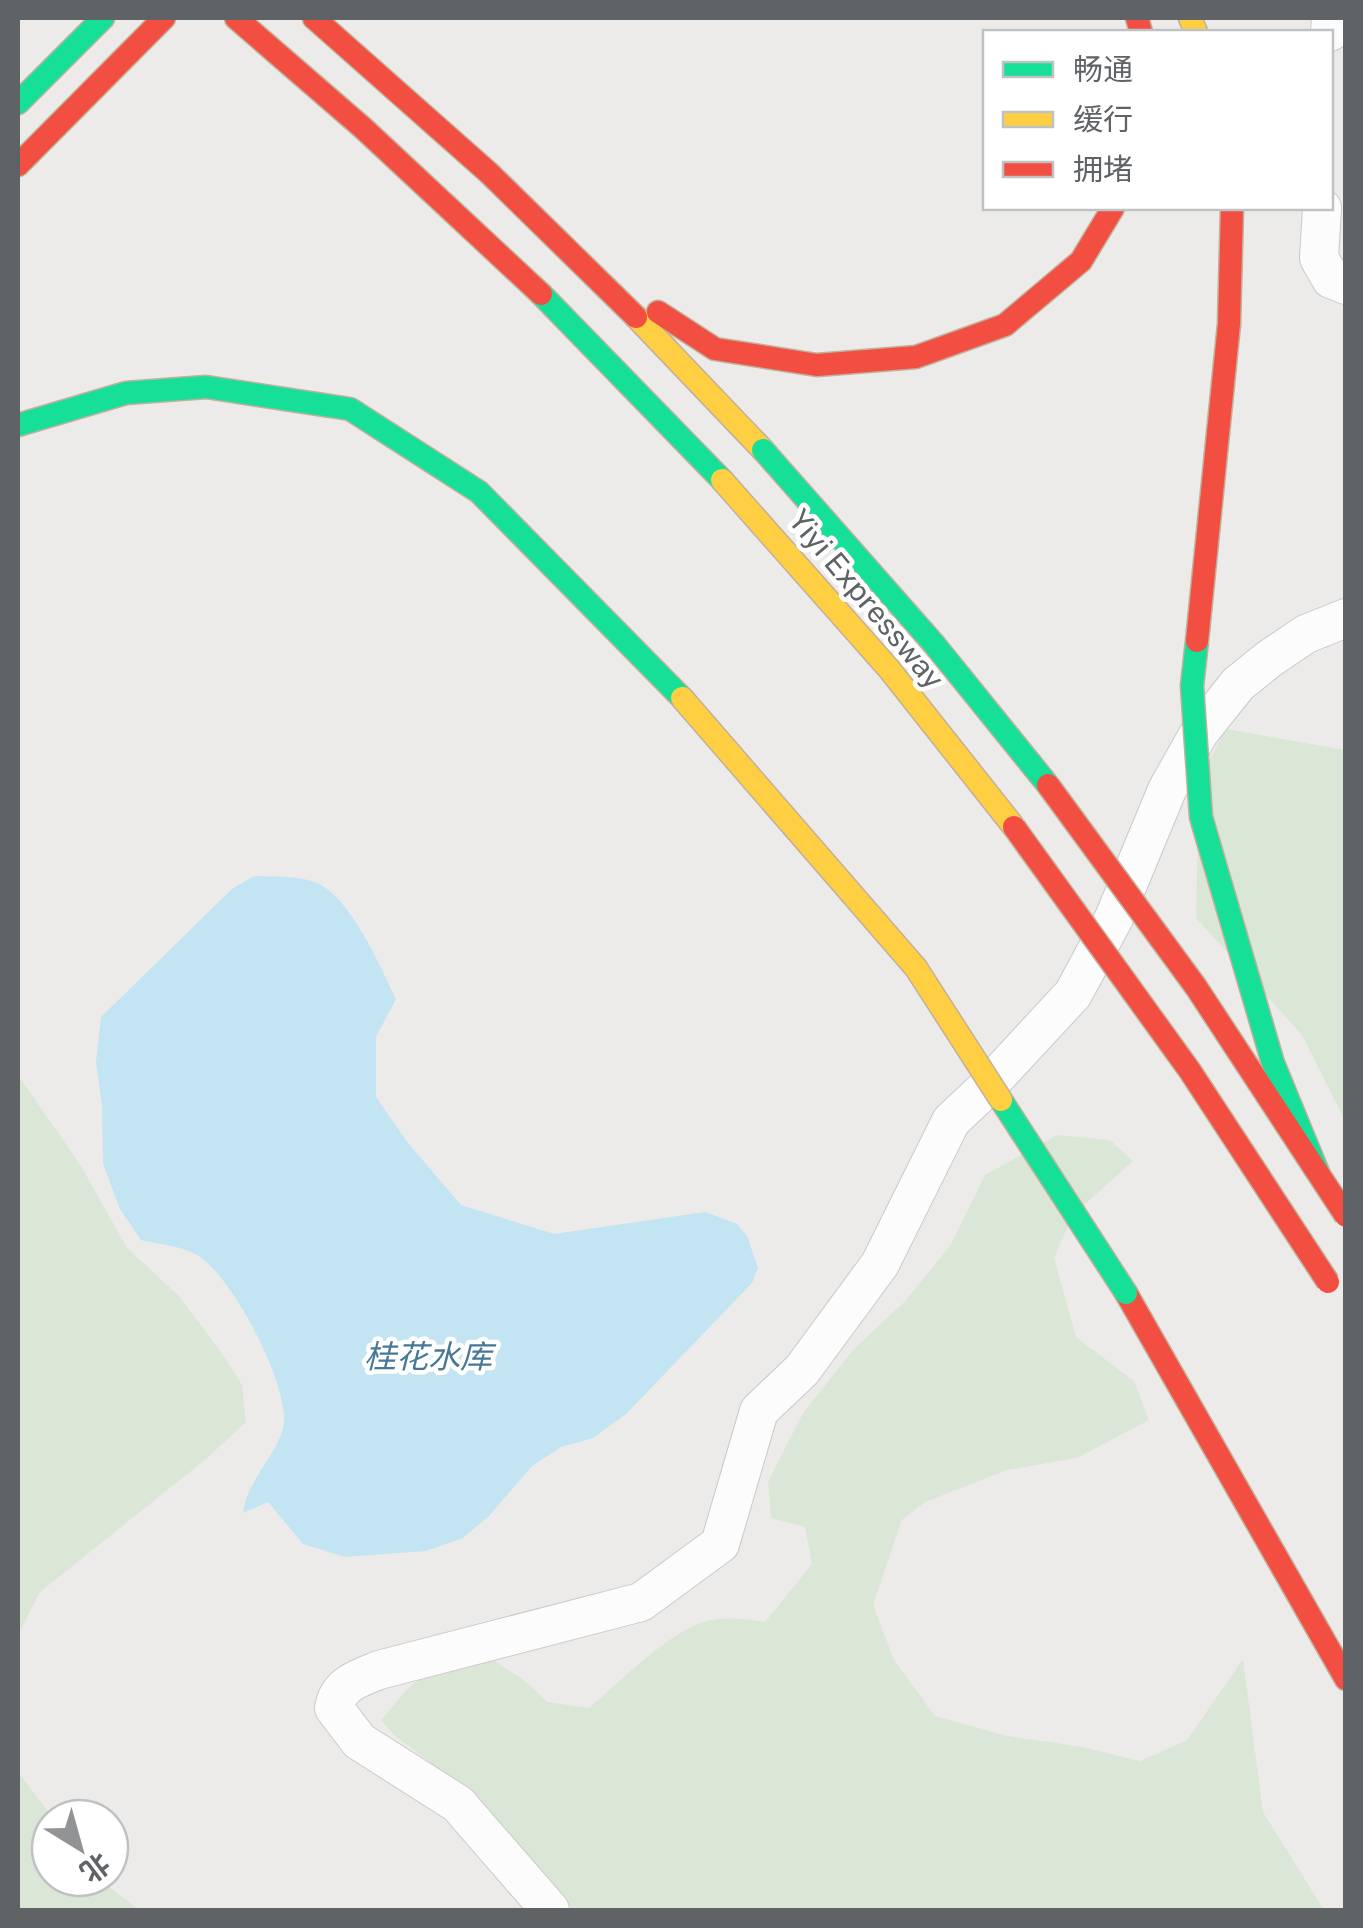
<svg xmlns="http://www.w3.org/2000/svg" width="1363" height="1928" font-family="'Public Sans','Noto Sans SC',sans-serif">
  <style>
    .green { fill: #dae7d6 }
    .water { fill: #c2e4f3 }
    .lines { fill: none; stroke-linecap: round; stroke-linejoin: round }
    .street-casing { stroke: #cac9c9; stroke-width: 40 }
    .fast-casing { stroke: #c2b09a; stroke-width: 25 }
    .slow-casing { stroke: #c2b09a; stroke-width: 25 }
    .jam-casing { stroke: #c2b09a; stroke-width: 25 }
    .street { stroke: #fcfcfc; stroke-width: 38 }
    .fast { stroke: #16e098; stroke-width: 22 }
    .slow { stroke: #ffcf43; stroke-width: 22 }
    .jam { stroke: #f24e42; stroke-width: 22 }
    .fast-bridge-casing { stroke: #c2b09a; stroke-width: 25; stroke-linecap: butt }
    .slow-bridge-casing { stroke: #c2b09a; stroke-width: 25; stroke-linecap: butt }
    .jam-bridge-casing { stroke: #c2b09a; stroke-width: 25; stroke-linecap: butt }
    .fast-bridge { stroke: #16e098; stroke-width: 22 }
    .slow-bridge { stroke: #ffcf43; stroke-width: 22 }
    .jam-bridge { stroke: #f24e42; stroke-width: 22 }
    .labels { text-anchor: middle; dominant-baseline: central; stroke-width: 9; stroke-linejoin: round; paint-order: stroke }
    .street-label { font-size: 30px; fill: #5f6366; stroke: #fff }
    .water-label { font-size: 32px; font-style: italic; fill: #477997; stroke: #fff }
  </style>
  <rect width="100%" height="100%" fill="#edebe9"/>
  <g class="green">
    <polygon points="1226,729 1345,750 1345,1121 1302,1035 1196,918 1199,779"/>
    <polygon points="18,1075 81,1166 127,1248 179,1296 221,1352 242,1385 246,1422 206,1459 40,1592 18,1635"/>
    <path d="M1057 1135 1110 1140 1133 1161 1073 1215 1054 1258 1076 1337 1134 1381 1149 1420 1077 1458 1007 1470 925 1502 902 1520 873 1605 894 1660 935 1716 1007 1736 1083 1747 1140 1761 1187 1740 1243 1659 1263 1812 1324 1910H573L532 1861 515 1849 456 1782 394 1735 381 1720 408 1688 444 1662 492 1659 529 1684 547 1702 589 1708C617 1684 661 1640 695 1625 717 1616 742 1618 765 1622L812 1564 805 1527 771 1518 768 1482 803 1413 853 1350 904 1302 950 1246 985 1175Z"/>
    <polygon points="18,1764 19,1773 53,1818 50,1818 50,1878 98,1878 139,1910 18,1910"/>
  </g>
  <path class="water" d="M254 876C273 877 299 875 317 883 351 898 380 966 396 999L376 1037V1097L408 1143 461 1205 554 1234 705 1212 737 1224 747 1236 758 1268 752 1283 626 1414 593 1438 561 1447 532 1466 489 1516 463 1538 426 1551 345 1557 303 1544 268 1502 243 1513C246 1480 282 1450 284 1422 287 1382 231 1272 195 1254 180 1246 158 1244 141 1240L120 1209 103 1164 102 1106 96 1062 101 1017 232 889Z"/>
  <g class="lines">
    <defs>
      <g id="street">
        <polyline points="1330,32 1331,18"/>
        <polyline points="1322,208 1319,258 1331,279 1346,285"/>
        <path d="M550 1910 458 1804 359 1741 334 1708C338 1684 359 1678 379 1670L641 1602 720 1544 759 1411 802 1370 880 1264 951 1121 985 1089 1073 994 1114 918 1167 790 1199 733 1238 684 1269 659 1306 634 1346 618"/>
      </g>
      <g id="fast">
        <polyline points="18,103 103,18"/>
        <polyline points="541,294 722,480"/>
        <polyline points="18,425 126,393 206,387 350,409 479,492 682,698"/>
      </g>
      <g id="slow">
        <polyline points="1190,18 1196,32"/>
        <polyline points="636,317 763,450"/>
      </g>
      <g id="jam">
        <polyline points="236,18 363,128 541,294"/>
        <polyline points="314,18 489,173 636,317"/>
        <polyline points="1137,18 1141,32"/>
        <polyline points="18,165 164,18"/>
        <polyline points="658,312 715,349 817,365 916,357 1005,325 1081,261 1113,208"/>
        <polyline points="1126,1293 1346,1679"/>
      </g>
    </defs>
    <use href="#street" class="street-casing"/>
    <use href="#fast" class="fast-casing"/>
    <use href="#slow" class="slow-casing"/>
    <use href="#jam" class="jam-casing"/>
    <use href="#street" class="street"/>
    <use href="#fast" class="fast"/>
    <use href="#slow" class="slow"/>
    <use href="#jam" class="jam"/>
    <defs>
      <g id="fast-bridge">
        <polyline points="763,450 934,644 1048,785"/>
        <polyline points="1197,641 1192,686 1201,817 1273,1063 1319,1175"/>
        <polyline points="1001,1100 1126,1293"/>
      </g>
      <g id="slow-bridge">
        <polyline points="722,480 889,669 1014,827"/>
        <polyline points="682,698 916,968 1001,1100"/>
      </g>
      <g id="jam-bridge">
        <polyline points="1197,641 1229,324 1232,208"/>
        <polyline points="1048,785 1196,987 1346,1216"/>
        <polyline points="1014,827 1190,1071 1328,1282"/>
      </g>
    </defs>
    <use href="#fast-bridge" class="fast-bridge-casing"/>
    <use href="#slow-bridge" class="slow-bridge-casing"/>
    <use href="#jam-bridge" class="jam-bridge-casing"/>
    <use href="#fast-bridge" class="fast-bridge"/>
    <use href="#slow-bridge" class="slow-bridge"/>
    <use href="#jam-bridge" class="jam-bridge"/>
  </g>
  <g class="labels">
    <g class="street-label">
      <text transform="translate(867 599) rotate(50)">Yiyi Expressway</text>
    </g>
    <g class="water-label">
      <text x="428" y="1356">桂花水库</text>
    </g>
  </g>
  <rect width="1363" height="1928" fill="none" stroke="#5f6366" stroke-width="40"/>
  <rect x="983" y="30" width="350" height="180" fill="#ffffff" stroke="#bfc1c2" stroke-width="2.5"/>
  <rect x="1003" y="62" width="50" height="15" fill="#16e098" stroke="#bfc1c2" stroke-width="2.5"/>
  <text x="1073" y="80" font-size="30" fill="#5f6366">畅通</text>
  <rect x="1003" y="112" width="50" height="15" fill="#ffcf43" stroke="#bfc1c2" stroke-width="2.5"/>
  <text x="1073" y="130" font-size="30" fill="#5f6366">缓行</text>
  <rect x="1003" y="162" width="50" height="15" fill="#f24e42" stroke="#bfc1c2" stroke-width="2.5"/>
  <text x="1073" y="180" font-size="30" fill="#5f6366">拥堵</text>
  <g transform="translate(80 1848) rotate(143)"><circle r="48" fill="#ffffff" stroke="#bfc1c2" stroke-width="2.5"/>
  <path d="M0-8L18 38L0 25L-18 38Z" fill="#919394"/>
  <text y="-15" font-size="28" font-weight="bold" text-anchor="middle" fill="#5f6366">北</text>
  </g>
</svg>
